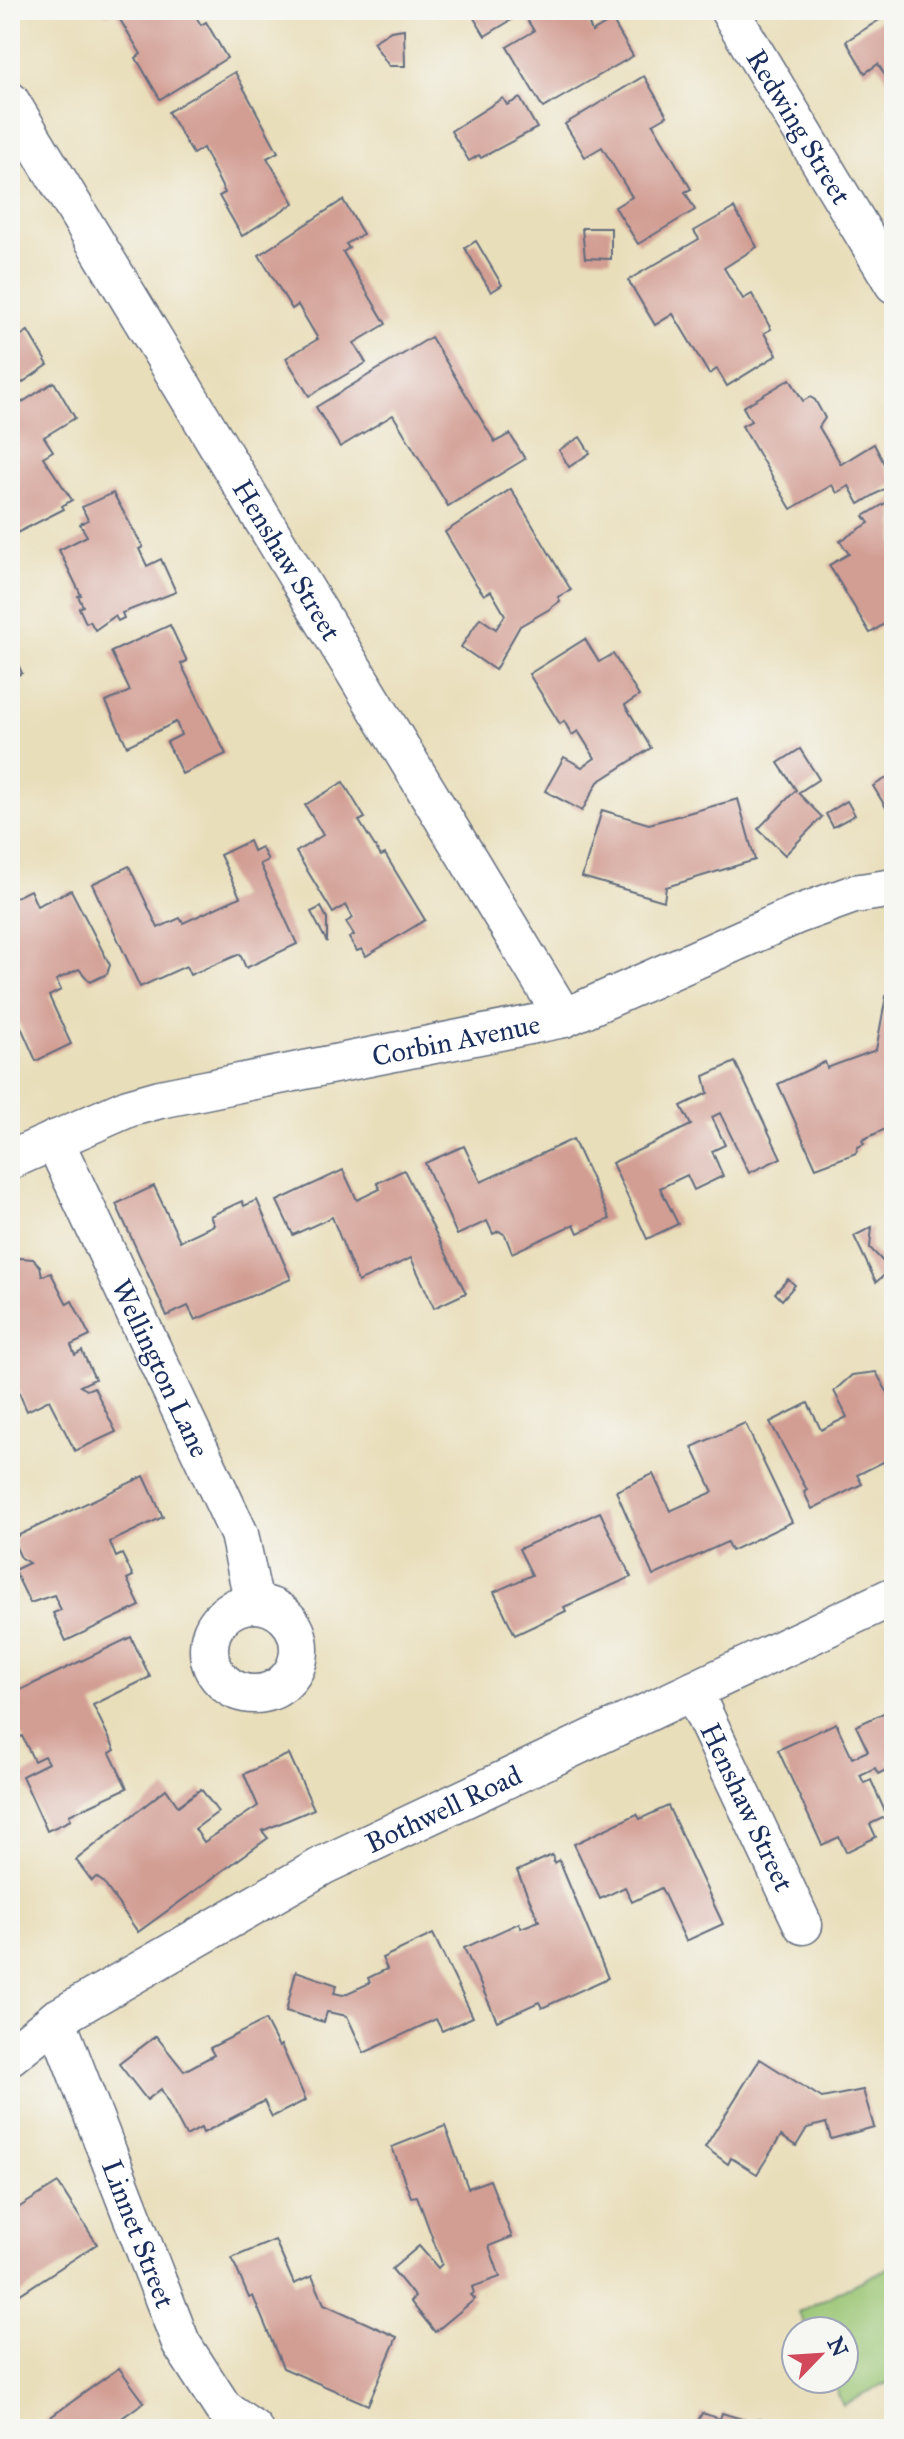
<svg xmlns="http://www.w3.org/2000/svg" width="904" height="2439" font-family="'IM FELL Great Primer',serif">
  <style>
    .green { fill: #99c572; stroke: #5a7a68; stroke-width: 2 }
    .building { fill: #d29d93 }
    .lines { fill: none; stroke-linecap: round; stroke-linejoin: round }
    .street-casing { stroke: #636c7e; stroke-width: 41 }
    .street { stroke: #fff; stroke-width: 38 }
    .labels { text-anchor: middle; dominant-baseline: central; stroke-width: 7; stroke-linejoin: round; paint-order: stroke }
    .street-label { font-size: 28px; fill: #1b2f5e; stroke: #f6f6f2 }
  </style>
  <rect width="100%" height="100%" fill="#f6f6f2"/>
  <filter id="ink" filterUnits="userSpaceOnUse"><feTurbulence type="fractalNoise" baseFrequency=".0125" numOctaves="2"/><feDisplacementMap in="SourceGraphic" scale="16" xChannelSelector="R" yChannelSelector="G"/><feConvolveMatrix kernelMatrix="1 2 1 2 8 2 1 2 1" color-interpolation-filters="sRGB"/></filter>
  <filter id="wash" filterUnits="userSpaceOnUse"><feTurbulence type="fractalNoise" baseFrequency=".006" numOctaves="4" result="noise"/><feDisplacementMap in="SourceGraphic" scale="32" xChannelSelector="R" yChannelSelector="G"/><feGaussianBlur stdDeviation="1.8" result="paint"/><feColorMatrix in="noise" values="0 0 0 0 0 0 0 0 0 0 0 0 0 0 0 0 0 1.4 0 .05"/><feComposite in="paint" operator="in"/></filter>
  <g filter="url(#wash)">
    <rect width="100%" height="100%" fill="#e9deba"/>
    <polygon class="green" points="894,2265 894,2380 843,2405 831,2379 844,2379 844,2331 808,2331 798,2312"/>
    <g id="blocks">
      <g class="building">
        <polygon points="103,10 192,10 201,25 206,22 227,58 160,99 136,58 141,54 114,10 107,15"/>
        <polygon points="469,10 584,10 592,32 612,20 633,56 543,108 507,47 534,31 523,13 485,36"/>
        <polygon points="892,12 894,16 894,90 878,64 865,73 846,41"/>
        <polygon points="404,29 405,66 389,66 373,42 391,31"/>
        <polygon points="235,72 278,152 267,158 294,203 242,236 219,196 225,193 203,148 193,154 168,112"/>
        <polygon points="644,76 667,116 653,124 691,189 685,192 695,210 638,244 615,207 632,197 602,147 585,157 565,124"/>
        <polygon points="503,98 507,105 520,98 537,128 481,158 479,155 469,161 451,131"/>
        <polygon points="343,200 363,234 346,244 349,248 343,252 386,324 354,343 366,363 309,396 286,358 318,339 298,305 292,309 259,255"/>
        <polygon points="734,208 757,247 724,268 743,299 752,294 771,329 764,333 777,355 727,386 717,369 709,374 673,314 655,325 628,280 699,239 694,231"/>
        <polygon points="582,228 611,228 611,259 585,258"/>
        <polygon points="476,241 502,285 491,292 465,248"/>
        <polygon points="28,331 48,365 10,391 10,342"/>
        <polygon points="431,337 495,442 510,434 525,459 448,506 393,415 340,447 316,407"/>
        <polygon points="790,379 803,401 810,397 815,400 825,418 819,427 841,464 874,444 894,483 859,504 849,486 837,493 832,485 791,509 742,426 751,421 743,407"/>
        <polygon points="54,382 75,418 44,437 53,451 43,457 72,500 62,506 64,509 17,533 10,521 10,410"/>
        <polygon points="580,437 590,453 569,467 559,450"/>
        <polygon points="511,489 571,590 558,597 560,601 548,610 520,626 495,670 461,647 480,618 496,629 505,615 491,591 484,595 474,581 445,532"/>
        <polygon points="113,493 143,547 139,549 147,566 161,559 176,592 122,613 124,618 118,621 115,616 95,630 90,621 86,623 79,608 83,606 78,596 81,595 59,550 87,536 80,524 88,520 82,507"/>
        <polygon points="894,498 894,630 889,621 870,633 829,565 849,554 840,541 869,523 864,516"/>
        <polygon points="170,625 187,661 181,664 226,754 182,774 167,742 181,735 176,722 127,746 106,702 130,691 111,652"/>
        <polygon points="585,639 599,662 613,654 639,696 625,705 651,748 598,782 582,811 545,791 564,757 582,767 595,758 578,731 572,735 564,721 560,724 529,674"/>
        <polygon points="10,647 22,673 10,679"/>
        <polygon points="800,749 819,779 798,793 822,817 785,855 758,829 796,790 778,763"/>
        <polygon points="894,774 894,821 873,786"/>
        <polygon points="343,782 365,818 359,821 381,856 385,854 425,920 366,956 362,949 357,951 349,938 354,935 346,922 353,918 346,905 333,913 296,852 323,835 305,805"/>
        <polygon points="738,799 755,860 666,887 664,901 582,877 602,810 649,824"/>
        <polygon points="847,801 855,815 833,827 826,814"/>
        <polygon points="249,841 253,851 261,847 268,860 260,864 297,944 246,968 240,954 190,975 186,966 140,987 92,884 129,866 158,928 180,918 183,923 240,897 220,855"/>
        <polygon points="30,890 37,906 71,890 110,965 107,974 90,982 79,969 56,980 61,990 49,996 71,1044 36,1061 10,1002 10,900"/>
        <polygon points="321,907 327,918 327,942 311,912"/>
        <polygon points="886,996 894,997 894,1097 885,1101 893,1110 894,1125 862,1140 864,1144 858,1147 856,1153 816,1168 778,1084 825,1062 827,1068 876,1050"/>
        <polygon points="735,1062 781,1158 749,1173 720,1113 712,1117 725,1145 712,1151 723,1176 694,1190 687,1175 660,1188 678,1224 647,1239 612,1163 691,1125 681,1106 708,1093 704,1076"/>
        <polygon points="573,1139 610,1219 578,1233 574,1224 512,1253 505,1235 499,1231 493,1234 487,1221 457,1235 425,1163 464,1146 481,1182"/>
        <polygon points="343,1170 357,1200 380,1189 377,1183 404,1170 466,1293 434,1308 411,1258 358,1282 332,1217 293,1235 277,1201"/>
        <polygon points="154,1186 180,1241 214,1225 210,1216 242,1201 244,1206 257,1200 291,1279 195,1320 188,1306 167,1316 116,1204"/>
        <polygon points="872,1227 870,1248 891,1270 876,1282 854,1236"/>
        <polygon points="20,1258 33,1259 40,1266 42,1276 51,1273 67,1304 72,1301 90,1336 71,1345 75,1355 82,1351 95,1379 80,1386 87,1390 94,1387 116,1432 75,1451 49,1400 27,1411 17,1388 10,1387 10,1265"/>
        <polygon points="788,1279 795,1285 782,1300 775,1293"/>
        <polygon points="876,1372 890,1397 894,1395 894,1465 889,1468 885,1461 857,1475 862,1484 812,1509 804,1492 807,1490 770,1422 808,1403 821,1430 847,1417 834,1391 852,1375"/>
        <polygon points="745,1423 792,1522 731,1551 727,1542 653,1576 616,1491 653,1474 670,1511 713,1492 692,1447"/>
        <polygon points="144,1476 163,1517 110,1542 116,1557 122,1554 133,1576 127,1579 140,1606 66,1641 53,1613 61,1610 54,1595 30,1603 14,1570 29,1563 21,1558 14,1543 17,1536"/>
        <polygon points="600,1512 631,1577 564,1607 566,1611 515,1635 494,1592 532,1575 519,1549"/>
        <polygon points="131,1637 150,1677 93,1705 115,1750 110,1753 127,1788 69,1815 71,1820 47,1831 22,1776 48,1763 44,1756 34,1761 22,1736 10,1742 10,1695"/>
        <polygon points="894,1708 894,1757 888,1760 892,1767 878,1774 875,1768 860,1775 864,1783 871,1780 887,1816 870,1824 876,1837 846,1852 839,1837 822,1845 778,1750 836,1723 852,1758 868,1751 856,1726"/>
        <polygon points="289,1754 314,1809 262,1831 268,1838 138,1932 103,1882 96,1877 92,1881 76,1860 166,1789 178,1806 201,1789 218,1812 195,1829 204,1842 258,1806 244,1774"/>
        <polygon points="668,1806 723,1924 686,1941 661,1888 632,1902 625,1887 600,1899 574,1844 637,1814 640,1819"/>
        <polygon points="552,1855 554,1863 559,1860 608,1978 542,2008 539,2002 497,2021 464,1948 519,1923 521,1928 539,1921 517,1871"/>
        <polygon points="433,1934 473,2017 442,2031 436,2019 364,2053 347,2016 327,2012 324,2022 286,2011 296,1971 337,1985 334,1993 343,1995 370,1983 368,1978 387,1969 382,1958"/>
        <polygon points="265,2020 279,2047 281,2045 306,2100 272,2117 264,2101 203,2133 201,2128 186,2136 161,2089 147,2100 119,2064 156,2036 184,2071 214,2055 210,2048"/>
        <polygon points="760,2059 822,2098 863,2090 874,2127 831,2139 826,2123 807,2128 796,2146 781,2136 757,2174 731,2158 728,2164 705,2147"/>
        <polygon points="445,2126 468,2188 490,2180 512,2237 489,2246 500,2277 472,2287 474,2293 471,2295 475,2299 435,2332 410,2301 415,2297 392,2269 419,2246 438,2268 442,2264 417,2196 411,2197 392,2147"/>
        <polygon points="58,2183 97,2244 14,2298 10,2292 10,2213"/>
        <polygon points="275,2240 294,2284 312,2276 324,2304 397,2337 368,2405 283,2368 253,2296 249,2298 232,2258"/>
        <polygon points="119,2368 144,2402 115,2423 120,2429 34,2429"/>
        <polygon points="702,2413 720,2419 722,2413 748,2421 760,2419 783,2429 694,2429"/>
      </g>
    </g>
  </g>
  <g filter="url(#ink)">
    <use href="#blocks" fill-opacity="0" stroke="#636c7e" stroke-width="2"/>
    <g class="lines">
      <defs>
        <g id="street">
          <path id="s1" d="M729 10 894 284"/>
          <path id="s2" d="M10 101 564 1018"/>
          <path id="s3" d="M54 1140 239 1534 254 1604"/>
          <path id="s4" d="M10 1160 128 1108 160 1099 564 1018 796 915 854 894 894 888"/>
          <circle cx="254" cy="1649" r="45"/>
          <path id="s5" d="M693 1691 803 1925"/>
          <path id="s6" d="M56 2019 181 2343 223 2408 253 2429"/>
          <path id="s7" d="M10 2056 56 2019 324 1865 894 1596"/>
        </g>
      </defs>
      <use href="#street" class="street-casing"/>
      <use href="#street" class="street"/>
    </g>
  </g>
  <g class="labels">
    <g class="street-label">
      <text stroke="none"><textPath href="#s1" startOffset="136">Redwing Street</textPath></text>
      <text stroke="none"><textPath href="#s2" startOffset="536">Henshaw Street</textPath></text>
      <text stroke="none"><textPath href="#s4" startOffset="464">Corbin Avenue</textPath></text>
      <text stroke="none"><textPath href="#s3" startOffset="252">Wellington Lane</textPath></text>
      <text stroke="none"><textPath href="#s7" startOffset="500">Bothwell Road</textPath></text>
      <text stroke="none"><textPath href="#s5" startOffset="128">Henshaw Street</textPath></text>
      <text stroke="none"><textPath href="#s6" startOffset="230">Linnet Street</textPath></text>
    </g>
  </g>
  <rect width="904" height="2439" fill="none" stroke="#f6f6f2" stroke-width="40"/>
  <g transform="translate(820 2355) rotate(65)"><circle r="38" fill="#f6f6f2" stroke="#9ea6b7" stroke-width="2"/>
  <path d="M0-6L14 30L0 20L-14 30Z" fill="#d1495b"/>
  <text y="-12" font-size="22" font-weight="bold" text-anchor="middle" fill="#1b2f5e">N</text>
  </g>
</svg>
